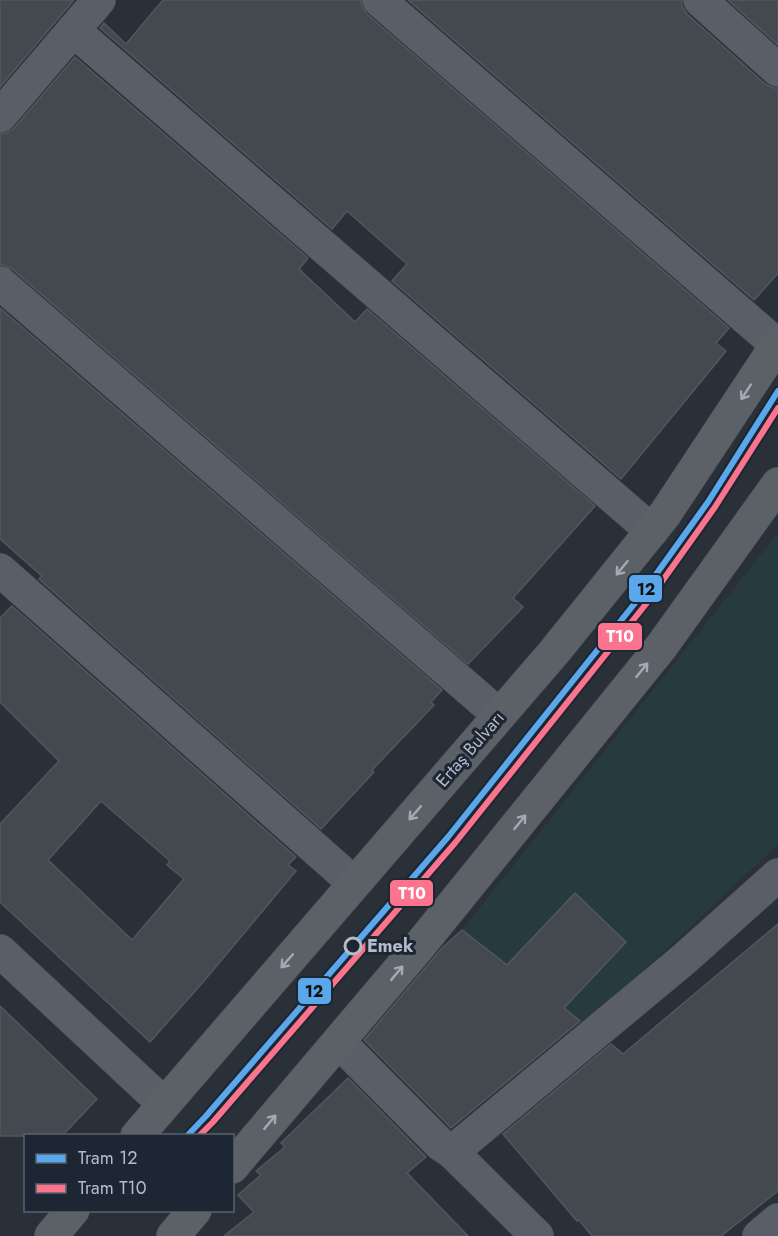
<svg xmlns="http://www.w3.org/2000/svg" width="778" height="1236" font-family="Jost,sans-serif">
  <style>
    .green { fill: #273a3e }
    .building { fill: #444950; stroke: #52575f; stroke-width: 1.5; fill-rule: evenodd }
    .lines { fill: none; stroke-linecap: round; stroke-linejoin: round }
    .minor-casing { stroke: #484c53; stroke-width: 34 }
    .primary-casing { stroke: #484c55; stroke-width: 34 }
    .minor { stroke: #5a5e66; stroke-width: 33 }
    .primary { stroke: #5c6168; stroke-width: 33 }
    .tram-1-casing { stroke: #1d2633; stroke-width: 10 }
    .tram-2-casing { stroke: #1d2633; stroke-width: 10 }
    .tram-1 { stroke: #5aa8eb; stroke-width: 6 }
    .tram-2 { stroke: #fc738d; stroke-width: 6 }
    .oneway { stroke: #a2aab6 }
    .stop-dot { fill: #1d2633; stroke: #b4bcc9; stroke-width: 3 }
    .labels { text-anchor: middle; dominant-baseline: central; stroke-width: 6; stroke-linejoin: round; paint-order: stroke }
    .street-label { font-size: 18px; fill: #b4bcc9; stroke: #1d2633 }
    .stop-label { font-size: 18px; font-weight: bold; fill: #b4bcc9; stroke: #1d2633; text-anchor: start }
    .line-badge { stroke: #1d2633; stroke-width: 2 }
    .badge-label { font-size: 16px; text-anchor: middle; font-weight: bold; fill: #fff }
    .pale-badge-label { font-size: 16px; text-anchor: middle; font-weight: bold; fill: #111 }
  </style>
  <rect width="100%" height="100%" fill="#2a3038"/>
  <polygon class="green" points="778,533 778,845 585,1025 462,930"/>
  <g class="building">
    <polygon points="0,0 74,0 0,87"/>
    <polygon points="163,0 361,0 362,7 367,14 729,328 716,343 726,351 621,479 392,281 407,264 347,211 332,229 100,28 104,23 126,44"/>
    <polygon points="408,0 682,0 682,6 687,14 765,84 774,88 778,88 778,273 754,300"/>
    <polygon points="728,0 778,0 778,45"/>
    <polygon points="75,57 308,258 299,269 355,322 367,309 595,506 513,598 523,607 468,664 12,269 4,265 0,265 0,134 7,133 14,128"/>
    <polygon points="0,308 442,690 431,702 434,705 372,770 374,772 321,829 39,579 42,576 0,539"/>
    <path d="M12 606 296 857 288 865 296 871 204 981 150 1042 0 902V824L59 761 0 702V618ZM101 801 170 861 167 865 184 879 132 940 48 860Z"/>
    <polygon points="575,893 626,942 564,1008 580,1021 451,1128 364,1040 442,948 462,930 507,965"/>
    <polygon points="778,924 778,1191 721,1236 592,1236 579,1220 577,1221 503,1134 611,1044 623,1054"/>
    <polygon points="0,1006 97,1099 62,1136 0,1136"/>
    <polygon points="348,1078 426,1157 407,1173 468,1236 224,1236 254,1212 238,1195 261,1175 256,1171 285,1147 281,1143"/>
  </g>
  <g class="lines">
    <defs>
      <g id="minor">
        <polyline points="379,0 777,345"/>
        <polyline points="700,0 778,70"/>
        <polyline points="73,30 652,531"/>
        <polyline points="0,116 99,0"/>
        <polyline points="0,283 499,715"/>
        <polyline points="0,570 354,883"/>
        <polyline points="0,951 164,1104"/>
        <polyline points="339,1042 440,1144 452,1152 537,1236"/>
        <polyline points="452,1152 683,960 778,875"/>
        <polyline points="759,1236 778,1220"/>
      </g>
      <g id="primary">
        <polyline points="137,1136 555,651 665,514 778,343"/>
        <polyline points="232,1167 421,944 661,647 778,484"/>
        <polyline points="51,1236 73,1210"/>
        <polyline points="173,1236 195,1210"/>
      </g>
    </defs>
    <use href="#minor" class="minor-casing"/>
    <use href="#primary" class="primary-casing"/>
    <use href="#minor" class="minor"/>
    <use href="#primary" class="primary"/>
    <defs>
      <polyline id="tram-1" points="187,1136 206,1116 448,837 639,598 708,502 778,391"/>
      <polyline id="tram-2" points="199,1136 213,1122 455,843 646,604 715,507 778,408"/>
    </defs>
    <use href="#tram-1" class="tram-1-casing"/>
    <use href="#tram-2" class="tram-2-casing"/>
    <use href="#tram-1" class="tram-1"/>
    <use href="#tram-2" class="tram-2"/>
  </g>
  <defs><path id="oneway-shaft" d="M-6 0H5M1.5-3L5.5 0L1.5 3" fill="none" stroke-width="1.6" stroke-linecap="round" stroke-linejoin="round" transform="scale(1.5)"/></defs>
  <g class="oneway">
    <use href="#oneway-shaft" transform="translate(746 392) rotate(123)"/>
    <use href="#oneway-shaft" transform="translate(622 568) rotate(129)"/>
    <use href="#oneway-shaft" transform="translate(642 670) rotate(-51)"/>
    <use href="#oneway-shaft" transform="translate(415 813) rotate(131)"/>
    <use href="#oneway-shaft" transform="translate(520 822) rotate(-51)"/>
    <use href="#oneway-shaft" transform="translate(287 961) rotate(131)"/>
    <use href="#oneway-shaft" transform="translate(397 973) rotate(-50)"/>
    <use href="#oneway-shaft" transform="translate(270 1122) rotate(-50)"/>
  </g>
  <circle class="stop-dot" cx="353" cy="946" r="8"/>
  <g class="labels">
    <g class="street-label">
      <text transform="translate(470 749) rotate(-49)">Ertaş Bulvarı</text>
    </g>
    <g class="stop-label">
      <text x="367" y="946">Emek</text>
    </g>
  </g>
  <g class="line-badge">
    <rect x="628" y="574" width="35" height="29" rx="6" fill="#5aa8eb"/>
    <rect x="597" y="622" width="46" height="29" rx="6" fill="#fc738d"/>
    <rect x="389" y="879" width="45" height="28" rx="6" fill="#fc738d"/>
    <rect x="297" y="977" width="35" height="28" rx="6" fill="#5aa8eb"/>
  </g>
  <g class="badge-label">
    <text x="620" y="642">T10</text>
    <text x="412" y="899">T10</text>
  </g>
  <g class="pale-badge-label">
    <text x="646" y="595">12</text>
    <text x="314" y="997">12</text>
  </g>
  <rect x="24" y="1134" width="210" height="78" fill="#1d2633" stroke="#59626f" stroke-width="1.5"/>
  <rect x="36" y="1154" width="30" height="9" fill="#5aa8eb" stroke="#59626f" stroke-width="1.5"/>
  <text x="78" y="1164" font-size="18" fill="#b4bcc9">Tram 12</text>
  <rect x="36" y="1184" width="30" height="9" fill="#fc738d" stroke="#59626f" stroke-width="1.5"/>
  <text x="78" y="1194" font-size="18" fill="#b4bcc9">Tram T10</text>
</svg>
